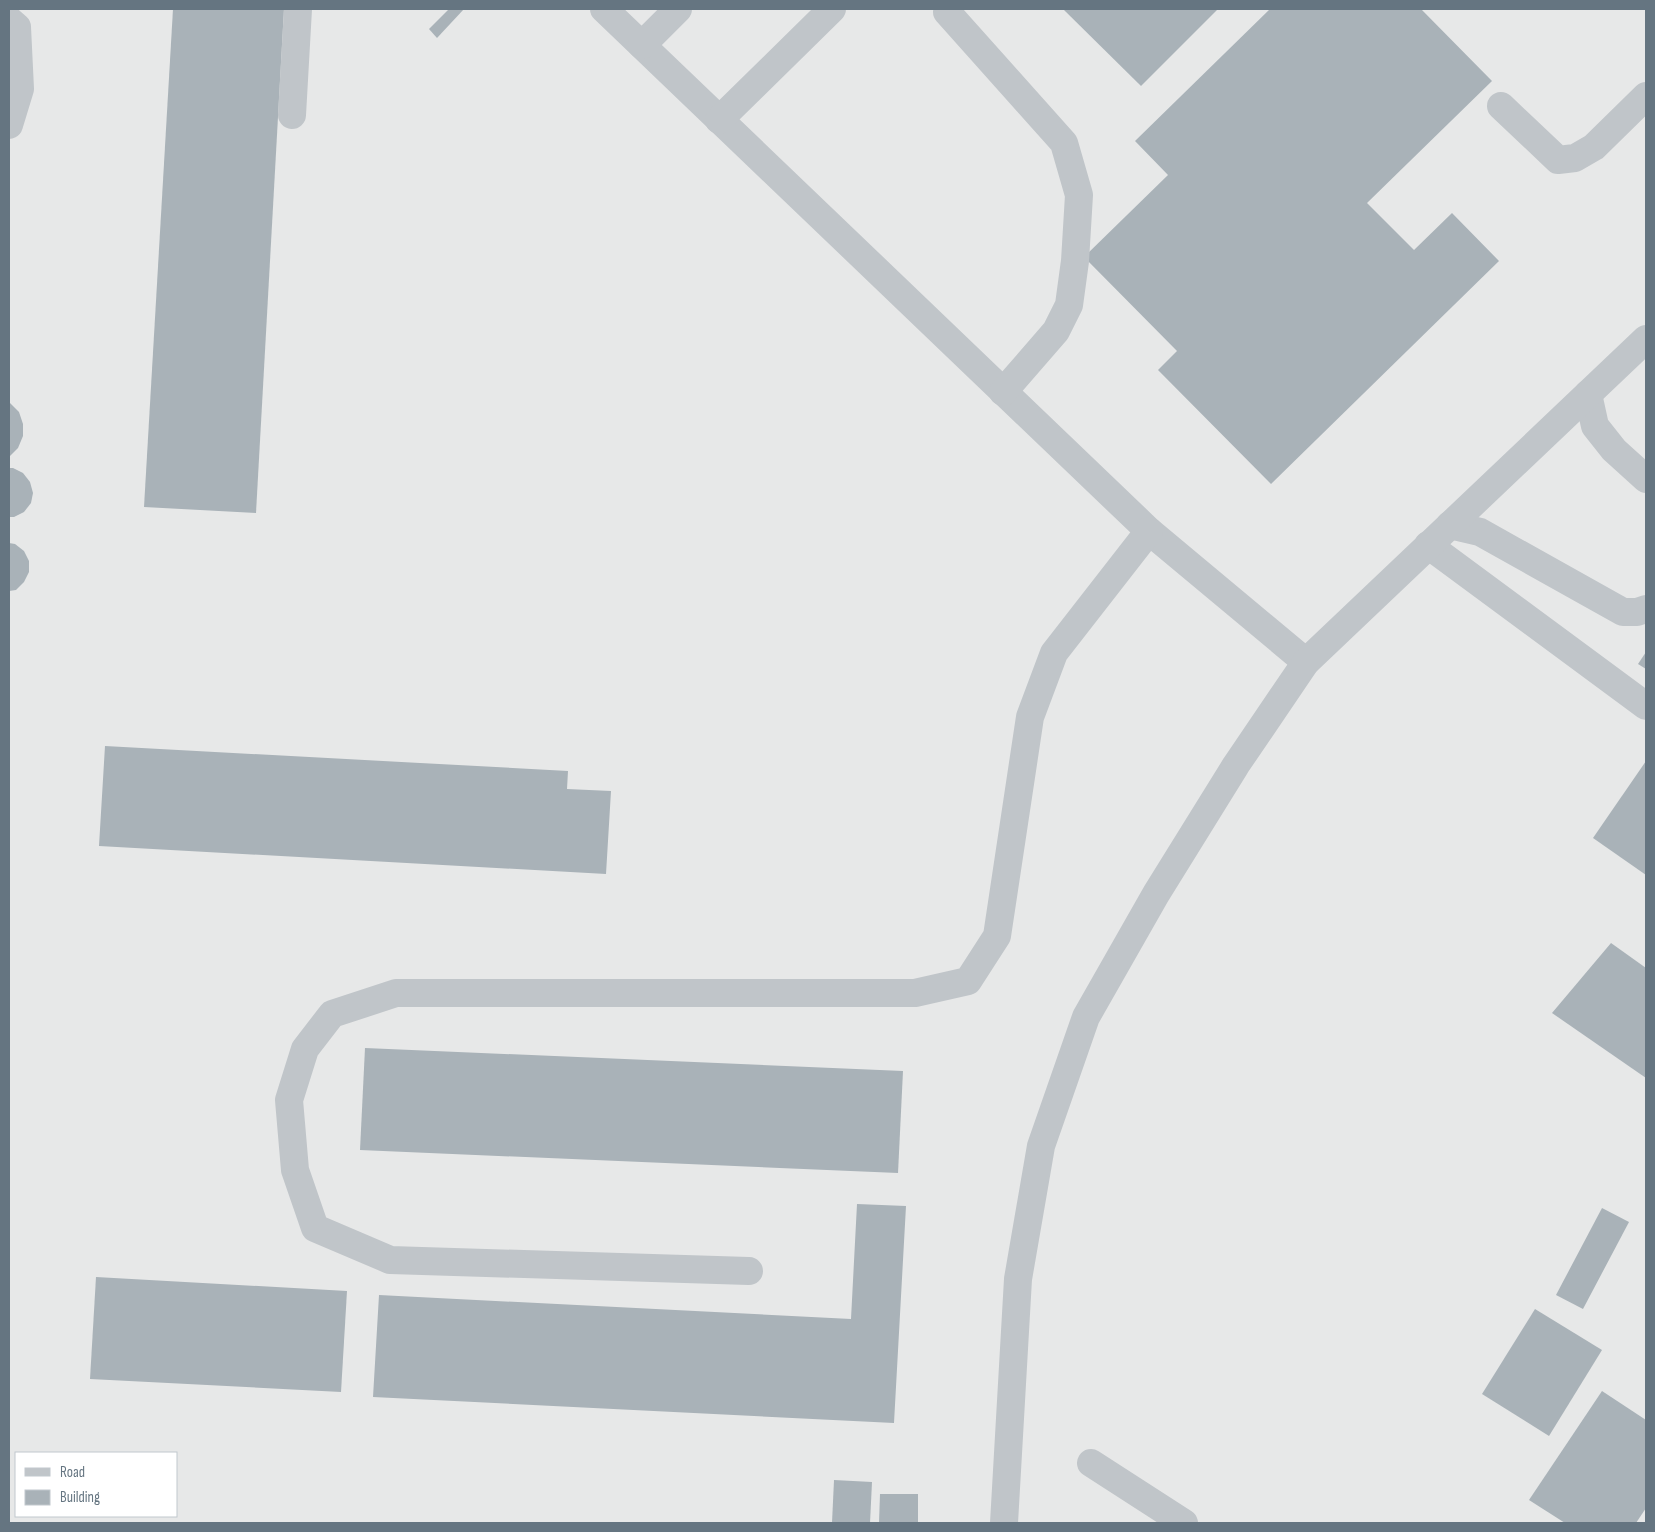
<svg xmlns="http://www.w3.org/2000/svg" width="1655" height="1532" font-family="'Sofia Sans Condensed',sans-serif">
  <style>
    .built { fill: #e7e8e8; fill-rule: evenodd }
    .building { fill: #a9b2b8 }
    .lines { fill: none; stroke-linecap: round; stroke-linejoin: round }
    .minor { stroke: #c0c5c9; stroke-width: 28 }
  </style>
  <rect width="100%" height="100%" fill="#f9f9f7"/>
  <path class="built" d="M9 9H1646V1523H9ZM16 1453H176V1516H16Z"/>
  <g class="building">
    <polygon points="173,9 284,9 256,513 144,507"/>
    <polygon points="449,9 464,9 437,38 429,29"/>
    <polygon points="1063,9 1218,9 1141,86"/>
    <polygon points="1270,9 1421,9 1492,81 1367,203 1414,250 1452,213 1499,261 1271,484 1158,370 1177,351 1084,257 1168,175 1135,141"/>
    <polygon points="9,402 19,412 23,424 23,436 18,448 9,457"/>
    <polygon points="9,468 13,468 23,473 30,482 33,493 31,503 24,512 14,517 9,517"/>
    <polygon points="9,543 15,544 24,551 29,561 29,572 24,582 16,590 9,591"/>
    <polygon points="1646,652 1646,669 1638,664"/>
    <polygon points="105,746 568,771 567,789 611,791 606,874 99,846"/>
    <polygon points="1646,761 1646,875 1593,838"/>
    <polygon points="1611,943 1646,968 1646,1078 1552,1013"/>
    <polygon points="365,1048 903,1071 898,1173 360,1150"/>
    <polygon points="857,1204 906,1206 894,1423 373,1397 379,1295 851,1319"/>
    <polygon points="1602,1208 1629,1222 1583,1309 1556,1295"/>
    <polygon points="96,1277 347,1291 341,1392 90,1379"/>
    <polygon points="1535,1309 1602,1350 1549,1436 1482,1394"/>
    <polygon points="1602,1391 1646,1420 1646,1508 1636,1523 1565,1523 1529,1500"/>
    <polygon points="834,1480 872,1482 870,1523 832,1523"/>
    <polygon points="880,1494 918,1494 918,1523 879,1523"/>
  </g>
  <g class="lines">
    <g class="minor">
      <polyline points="604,9 1149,531 1306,662"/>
      <polyline points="947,12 1064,143 1079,195 1075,261 1069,305 1056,331 1003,392"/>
      <polyline points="9,20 17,27 20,89 9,125"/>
      <polyline points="642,45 678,9"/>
      <polyline points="1501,106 1558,160 1575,158 1594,147 1646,96"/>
      <polyline points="292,115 298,9"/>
      <polyline points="719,120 832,9"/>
      <polyline points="1588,394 1595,426 1614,450 1646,479"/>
      <polyline points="1450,525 1480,532 1623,612 1637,612 1646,609"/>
      <polyline points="1428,545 1646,706"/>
      <polyline points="749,1271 390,1260 315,1228 295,1170 289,1100 305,1049 332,1014 396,993 915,993 968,981 997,936 1030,717 1054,653 1149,531"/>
      <polyline points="1091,1463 1184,1523"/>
      <polyline points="1004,1523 1018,1279 1041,1146 1086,1017 1156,894 1236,765 1306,662 1646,339"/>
    </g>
  </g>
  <rect width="1655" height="1532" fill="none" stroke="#657581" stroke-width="20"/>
  <rect x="15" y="1452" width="162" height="65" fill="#ffffff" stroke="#c1c8cd"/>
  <rect x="25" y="1468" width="25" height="8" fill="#c0c5c9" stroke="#c1c8cd"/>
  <text x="60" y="1477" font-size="15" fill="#657581">Road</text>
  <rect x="25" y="1490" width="25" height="15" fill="#a9b2b8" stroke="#c1c8cd"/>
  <text x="60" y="1502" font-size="15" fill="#657581">Building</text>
</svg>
